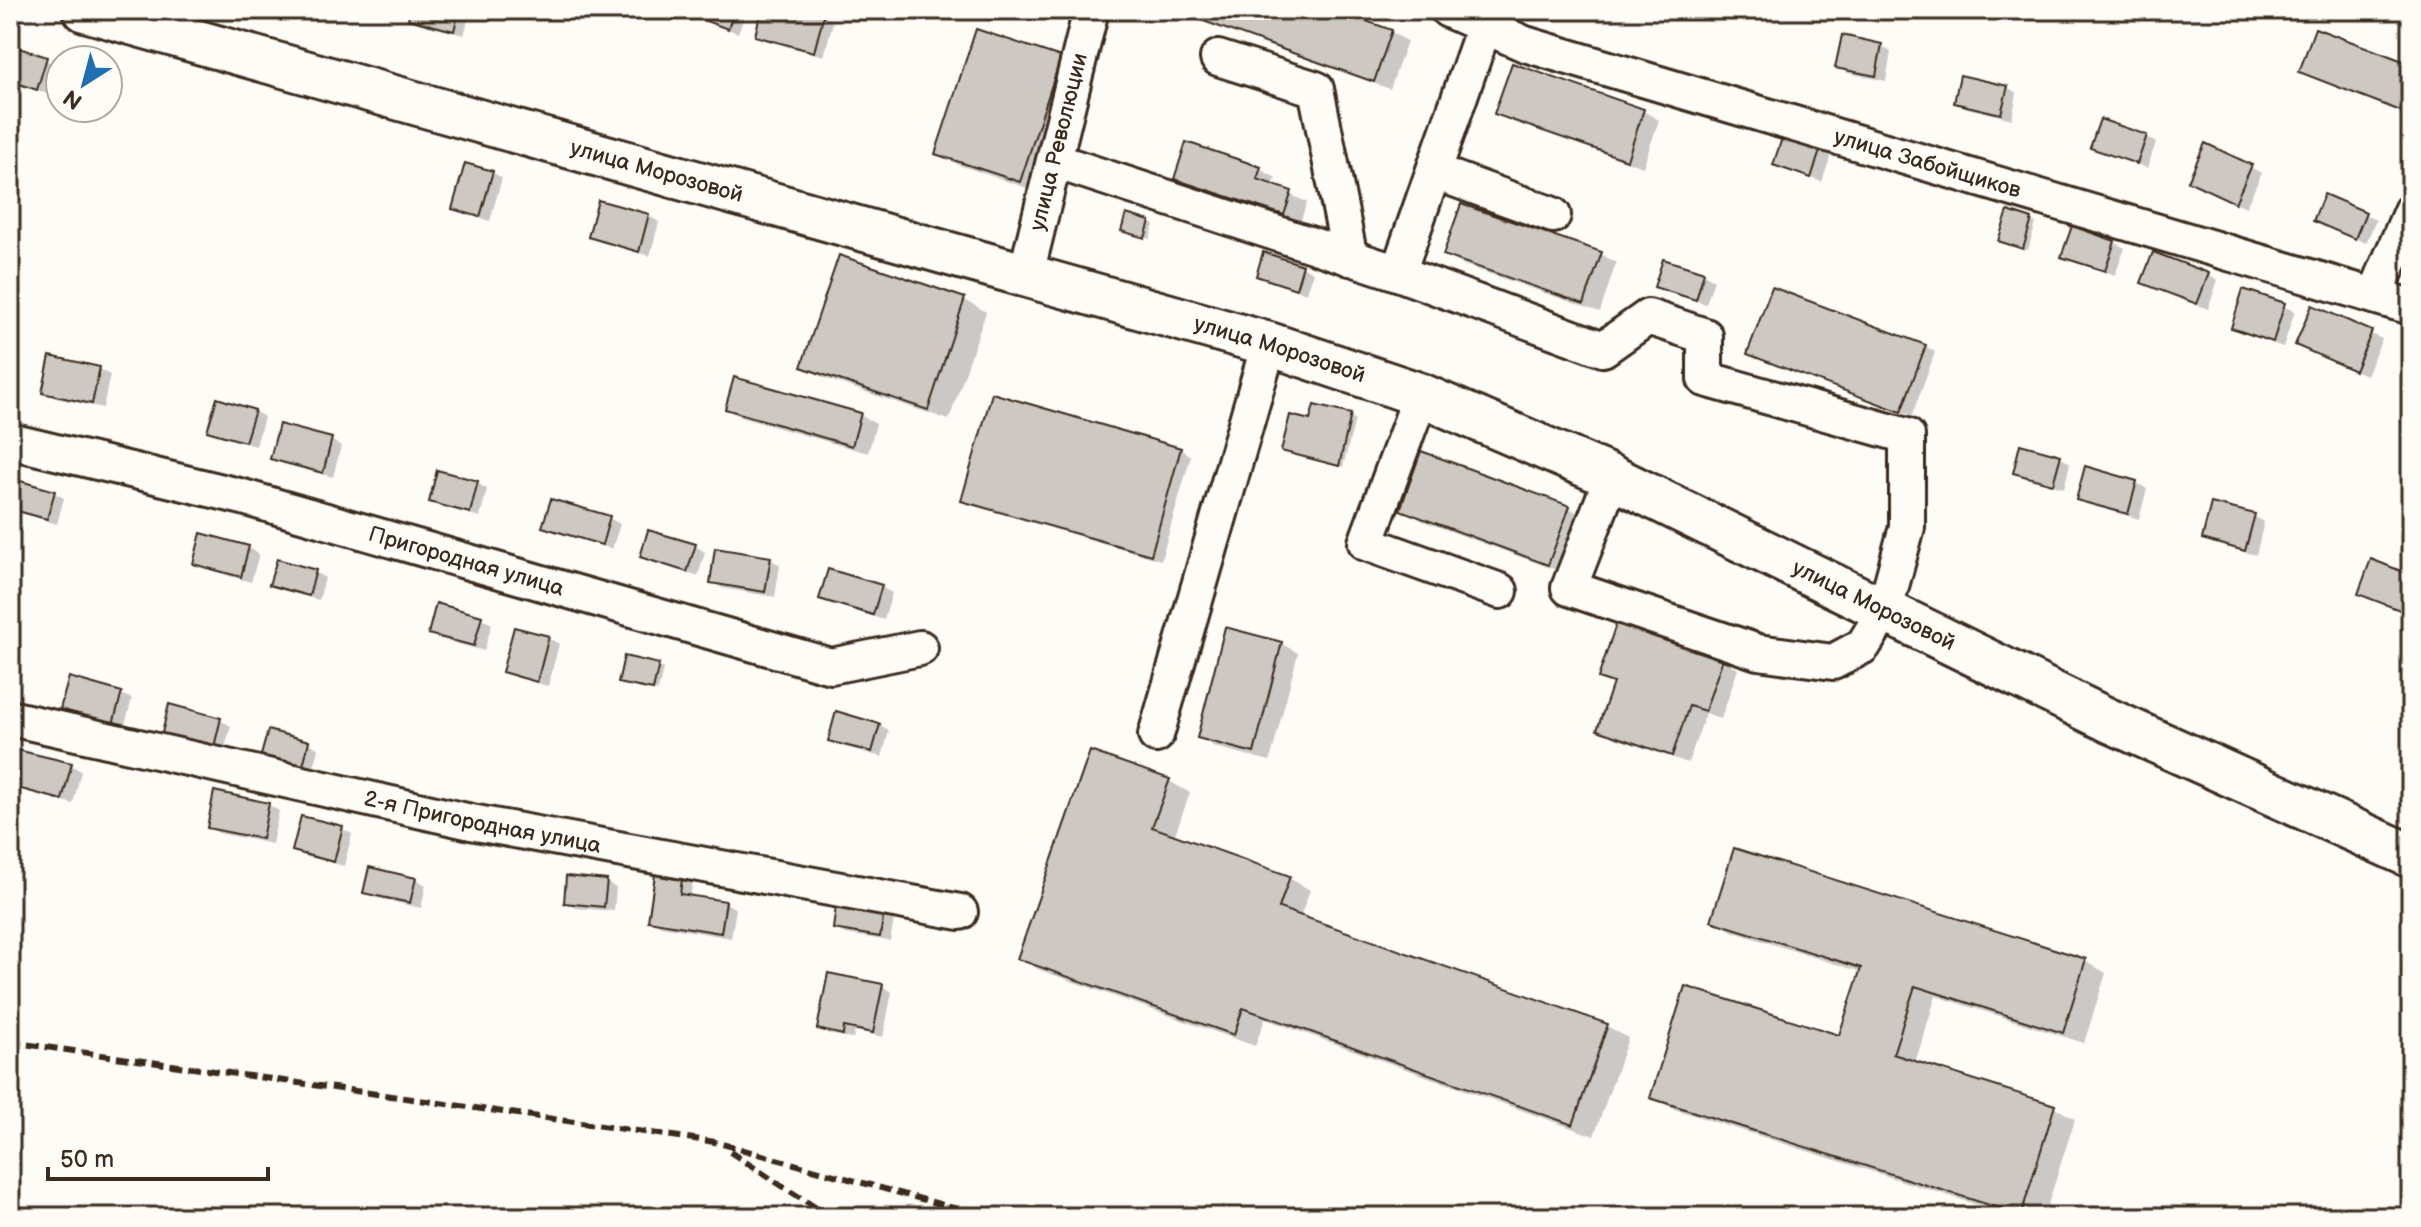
<svg xmlns="http://www.w3.org/2000/svg" width="2421" height="1227" font-family="'Balsamiq Sans',sans-serif">
  <style>
    .shadow { fill: #0003 }
    .building { fill: #cdc8c2; stroke: #3b2a1e; stroke-width: 2 }
    .lines { fill: none; stroke-linecap: round; stroke-linejoin: round }
    .minor-casing { stroke: #3b2a1e; stroke-width: 40 }
    .major-casing { stroke: #3b2a1e; stroke-width: 48 }
    .minor { stroke: #fdfcf7; stroke-width: 34 }
    .major { stroke: #fdfcf7; stroke-width: 42 }
    .rail { stroke: #3b2a1e; stroke-width: 6; stroke-dasharray: 12 6; stroke-linecap: butt }
    .labels { text-anchor: middle; dominant-baseline: central; stroke-width: 6; stroke-linejoin: round; paint-order: stroke }
    .street-label { font-size: 22px; fill: #3b2a1e; stroke: #fdfcf7 }
  </style>
  <rect width="100%" height="100%" fill="#fdfcf7"/>
  <filter id="ink" filterUnits="userSpaceOnUse"><feTurbulence type="fractalNoise" baseFrequency=".0125" numOctaves="2"/><feDisplacementMap in="SourceGraphic" scale="16" xChannelSelector="R" yChannelSelector="G"/><feConvolveMatrix kernelMatrix="1 2 1 2 8 2 1 2 1" color-interpolation-filters="sRGB"/></filter>
  <g filter="url(#ink)">
    <g class="shadow">
      <polygon points="412,10 471,10 464,35 420,24 410,18"/>
      <polygon points="678,10 747,10 738,33"/>
      <polygon points="764,10 801,10 823,16 833,22 824,56 767,41 757,35"/>
      <polygon points="1184,10 1329,10 1391,32 1407,41 1390,89 1199,21 1183,12"/>
      <polygon points="1881,46 1891,52 1886,81 1848,73 1837,67"/>
      <polygon points="18,50 57,65 48,94 10,80"/>
      <polygon points="1060,59 1081,71 1042,193 959,165 938,153"/>
      <polygon points="2411,66 2411,116 2317,80 2301,71"/>
      <polygon points="2007,87 2017,93 2012,119 1967,108 1956,102"/>
      <polygon points="1643,111 1659,120 1643,167 1513,122 1497,113"/>
      <polygon points="2146,137 2156,143 2147,168 2093,147"/>
      <polygon points="2206,146 2262,173 2246,207 2200,186"/>
      <polygon points="1821,149 1831,155 1822,182 1775,164"/>
      <polygon points="1260,169 1276,178 1273,187 1307,202 1300,223 1192,187 1176,178"/>
      <polygon points="492,172 502,178 490,221 465,214 455,208"/>
      <polygon points="10,192 19,198 10,228"/>
      <polygon points="2325,197 2376,220 2366,243 2325,226"/>
      <polygon points="599,202 649,216 659,222 650,256 600,242 590,236"/>
      <polygon points="2009,214 2036,223 2028,250 2005,243"/>
      <polygon points="1149,222 1154,225 1150,239 1128,233"/>
      <polygon points="2114,242 2125,248 2115,275 2064,256"/>
      <polygon points="1601,254 1616,263 1600,312 1461,264 1446,255"/>
      <polygon points="840,258 965,300 986,312 949,420 824,378 803,366"/>
      <polygon points="1302,266 1313,272 1307,293 1268,281 1258,275"/>
      <polygon points="1703,274 1714,280 1706,304 1667,292 1657,286"/>
      <polygon points="2208,275 2218,280 2208,309 2143,283"/>
      <polygon points="2245,292 2295,311 2283,347 2233,328"/>
      <polygon points="2313,308 2382,339 2366,375 2308,350"/>
      <polygon points="1925,346 1935,352 1912,416 1749,353"/>
      <polygon points="10,356 15,359 10,379"/>
      <polygon points="99,369 110,375 103,408 55,398 45,392"/>
      <polygon points="994,395 1181,450 1191,456 1161,560 974,506 964,500"/>
      <polygon points="1315,407 1355,419 1343,467 1283,450 1312,423"/>
      <polygon points="727,408 860,415 876,424 868,453 743,418"/>
      <polygon points="254,411 264,417 256,446 220,436 209,430"/>
      <polygon points="331,440 341,446 333,477 283,464 272,458"/>
      <polygon points="2060,457 2070,463 2064,488 2025,478 2015,472"/>
      <polygon points="2086,469 2137,483 2147,489 2139,519 2089,505 2078,499"/>
      <polygon points="10,480 54,493 64,498 57,524 10,510"/>
      <polygon points="477,483 487,489 480,517 442,507 431,501"/>
      <polygon points="1569,508 1590,520 1570,575 1423,521 1402,509"/>
      <polygon points="2254,516 2264,522 2256,555 2214,544 2204,538"/>
      <polygon points="609,518 620,524 612,549 555,532 545,526"/>
      <polygon points="202,535 249,548 259,554 251,582 205,569 195,563"/>
      <polygon points="695,546 705,552 698,576 652,562 642,556"/>
      <polygon points="770,559 780,565 775,597 722,588 712,582"/>
      <polygon points="315,572 325,578 319,600 282,590 272,584"/>
      <polygon points="2411,577 2411,615 2360,593"/>
      <polygon points="881,587 892,593 884,620 832,604 822,598"/>
      <polygon points="481,618 492,624 484,651 440,639 430,633"/>
      <polygon points="1619,624 1722,660 1738,669 1721,719 1706,713 1688,763 1615,738 1599,729 1614,685 1600,677"/>
      <polygon points="1226,630 1282,644 1298,653 1270,761 1215,747 1199,737"/>
      <polygon points="548,638 559,644 548,686 515,677 505,671"/>
      <polygon points="658,666 663,669 658,691 625,684"/>
      <polygon points="121,694 132,699 124,728 73,714 63,708"/>
      <polygon points="170,707 220,720 231,726 223,755"/>
      <polygon points="879,725 889,731 882,757 841,746 830,740"/>
      <polygon points="269,733 309,743 319,749 312,774 273,764"/>
      <polygon points="14,751 71,765 81,771 73,804 10,786 10,768"/>
      <polygon points="1169,781 1190,793 1174,837 1289,878 1310,890 1300,917 1607,1026 1628,1038 1594,1136 1265,1019 1255,1046 1040,970 1019,958"/>
      <polygon points="269,805 279,811 272,844 219,833 209,827"/>
      <polygon points="342,828 352,834 344,866 304,856 294,850"/>
      <polygon points="683,874 693,880 690,897 726,903 736,909 731,938 661,926 651,920"/>
      <polygon points="416,879 426,885 421,908 376,898 365,892"/>
      <polygon points="606,882 616,888 614,911 576,908 566,902"/>
      <polygon points="885,908 895,914 890,941 845,934 835,928"/>
      <polygon points="1713,920 2085,961 2106,973 2084,1043 1936,996 1915,1063 2054,1107 2075,1119 2044,1217 2016,1217 1674,1109 1653,1097 1841,1038 1861,972 1734,932"/>
      <polygon points="882,986 892,992 883,1037 855,1031 853,1039 830,1034 819,1028"/>
    </g>
    <g class="building">
      <polygon points="410,10 459,10 454,31 408,19"/>
      <polygon points="675,10 734,10 728,29"/>
      <polygon points="761,10 809,10 824,14 814,52 755,36"/>
      <polygon points="1182,10 1335,10 1392,30 1374,82 1181,13"/>
      <polygon points="2315,28 2411,64 2411,115 2299,72"/>
      <polygon points="976,29 1061,57 1020,182 935,154"/>
      <polygon points="1842,35 1882,44 1876,76 1835,68"/>
      <polygon points="16,47 47,57 37,90 10,81 10,67"/>
      <polygon points="1512,63 1644,109 1627,160 1494,114"/>
      <polygon points="1960,75 2008,86 2001,114 1954,103"/>
      <polygon points="2100,119 2147,135 2137,164 2090,148"/>
      <polygon points="1783,135 1821,148 1811,178 1773,165"/>
      <polygon points="1186,142 1261,167 1257,179 1292,191 1284,215 1174,179"/>
      <polygon points="2205,143 2252,165 2235,203 2188,181"/>
      <polygon points="465,163 493,171 480,217 452,209"/>
      <polygon points="2324,194 2366,212 2355,239 2313,221"/>
      <polygon points="598,200 649,214 639,252 588,237"/>
      <polygon points="1461,204 1602,252 1584,304 1443,255"/>
      <polygon points="2008,211 2032,219 2023,249 1998,241"/>
      <polygon points="1126,214 1150,221 1145,238 1121,231"/>
      <polygon points="2072,226 2115,241 2105,271 2061,257"/>
      <polygon points="1263,252 1303,265 1296,289 1256,276"/>
      <polygon points="2153,252 2209,273 2197,304 2141,283"/>
      <polygon points="839,255 965,298 928,410 801,367"/>
      <polygon points="1663,259 1704,272 1696,300 1654,287"/>
      <polygon points="1772,287 1926,345 1901,412 1747,354"/>
      <polygon points="2243,289 2285,303 2273,342 2231,328"/>
      <polygon points="2312,305 2372,331 2355,371 2295,345"/>
      <polygon points="50,356 100,367 92,404 42,393"/>
      <polygon points="734,377 861,413 852,446 725,409"/>
      <polygon points="992,393 1181,448 1151,555 961,501"/>
      <polygon points="217,398 255,410 245,442 207,431"/>
      <polygon points="1314,405 1351,414 1339,466 1281,451 1290,415 1310,420"/>
      <polygon points="279,424 332,438 323,473 270,459"/>
      <polygon points="2020,444 2061,455 2053,484 2013,473"/>
      <polygon points="1421,451 1570,506 1548,565 1400,510"/>
      <polygon points="2085,466 2137,481 2128,514 2076,500"/>
      <polygon points="437,470 478,481 470,513 429,502"/>
      <polygon points="10,478 55,491 47,519 10,509"/>
      <polygon points="551,499 610,516 602,545 542,527"/>
      <polygon points="2211,503 2255,514 2245,551 2202,539"/>
      <polygon points="648,530 696,544 687,572 640,557"/>
      <polygon points="201,533 249,546 241,577 193,564"/>
      <polygon points="715,548 771,557 765,592 710,583"/>
      <polygon points="277,559 316,570 309,596 269,585"/>
      <polygon points="2371,559 2411,575 2411,596 2405,612 2358,594"/>
      <polygon points="828,569 882,585 873,615 819,599"/>
      <polygon points="436,603 482,616 474,646 428,634"/>
      <polygon points="1617,621 1723,658 1705,711 1689,706 1672,756 1597,730 1613,683 1598,678"/>
      <polygon points="514,627 549,636 537,682 502,672"/>
      <polygon points="1225,627 1282,642 1254,753 1197,738"/>
      <polygon points="624,656 659,664 653,690 618,683"/>
      <polygon points="69,677 122,692 113,724 60,709"/>
      <polygon points="169,704 221,718 213,751 161,737"/>
      <polygon points="836,711 880,724 872,752 828,741"/>
      <polygon points="268,730 309,741 302,770 260,759"/>
      <polygon points="13,749 72,763 62,800 10,786"/>
      <polygon points="1090,751 1170,779 1152,827 1290,876 1279,908 1608,1024 1573,1125 1243,1008 1234,1035 1017,959"/>
      <polygon points="214,791 269,803 262,839 207,828"/>
      <polygon points="301,816 343,826 334,862 292,851"/>
      <polygon points="1734,848 2086,959 2063,1033 1915,986 1893,1054 2055,1105 2021,1215 1650,1098 1685,986 1839,1035 1861,968 1711,921"/>
      <polygon points="369,867 416,878 410,903 363,893"/>
      <polygon points="656,868 683,872 680,894 726,901 721,933 648,921"/>
      <polygon points="566,876 607,880 604,907 564,903"/>
      <polygon points="837,898 885,906 880,937 833,929"/>
      <polygon points="828,973 883,984 873,1033 844,1027 843,1035 817,1029"/>
    </g>
    <g class="lines">
      <defs>
        <g id="minor">
          <path id="s1" d="M1448 10 1525 44 2411 307"/>
          <polyline points="1218,58 1316,89 1350,258"/>
          <polyline points="1055,161 1398,273 1484,27"/>
          <polyline points="1435,172 1553,215"/>
          <polyline points="1398,273 1603,349 1648,317 1705,336 1705,379 1907,436 1907,527 1884,612 1863,646 1833,662 1758,652 1569,588 1612,477"/>
          <path id="s2" d="M1026 274 1091 10"/>
          <polyline points="2375,296 2411,211"/>
          <polyline points="1421,395 1366,543 1500,591"/>
          <path id="s3" d="M10 441 243 497 831 666 920 648"/>
          <path id="s4" d="M10 718 471 822 960 912"/>
          <polyline points="1156,735 1269,344"/>
        </g>
        <g id="major">
          <path id="s5" d="M85 10 1269 344 1421 395 1612 477 2108 720 2411 856"/>
        </g>
      </defs>
      <use href="#minor" class="minor-casing"/>
      <use href="#major" class="major-casing"/>
      <use href="#minor" class="minor"/>
      <use href="#major" class="major"/>
      <g class="rail">
        <polyline points="10,1042 715,1142 986,1217"/>
        <polyline points="730,1152 830,1217"/>
      </g>
    </g>
  </g>
  <g class="labels">
    <g class="street-label">
      <text stroke="none"><textPath href="#s2" startOffset="136">улица Революции</textPath></text>
      <text stroke="none"><textPath href="#s1" startOffset="504">улица Забойщиков</textPath></text>
      <text stroke="none"><textPath href="#s5" startOffset="594">улица Морозовой</textPath></text>
      <text stroke="none"><textPath href="#s5" startOffset="1242">улица Морозовой</textPath></text>
      <text stroke="none"><textPath href="#s3" startOffset="472">Пригородная улица</textPath></text>
      <text stroke="none"><textPath href="#s5" startOffset="1890">улица Морозовой</textPath></text>
      <text stroke="none"><textPath href="#s4" startOffset="484">2-я Пригородная улица</textPath></text>
    </g>
  </g>
  <rect width="2421" height="1227" fill="none" stroke="#fdfcf7" stroke-width="40"/>
  <rect x="20" y="20" width="2381" height="1187" fill="none" stroke="#3b2a1e" stroke-width="3" filter="url(#ink)"/>
  <g transform="translate(84 84) rotate(216)"><circle r="38" fill="#fdfcf7" stroke="#afa8a0" stroke-width="2"/>
  <path d="M0-6L14 30L0 20L-14 30Z" fill="#1f6fb2"/>
  <text y="-12" font-size="22" font-weight="bold" text-anchor="middle" fill="#3b2a1e">N</text>
  </g>
  <path d="M48 1167v12h220v-12" fill="none" stroke="#3b2a1e" stroke-width="4"/>
  <text x="60" y="1167" font-size="24" fill="#3b2a1e" stroke="#fdfcf7" stroke-width="6" paint-order="stroke">50 m</text>
</svg>
